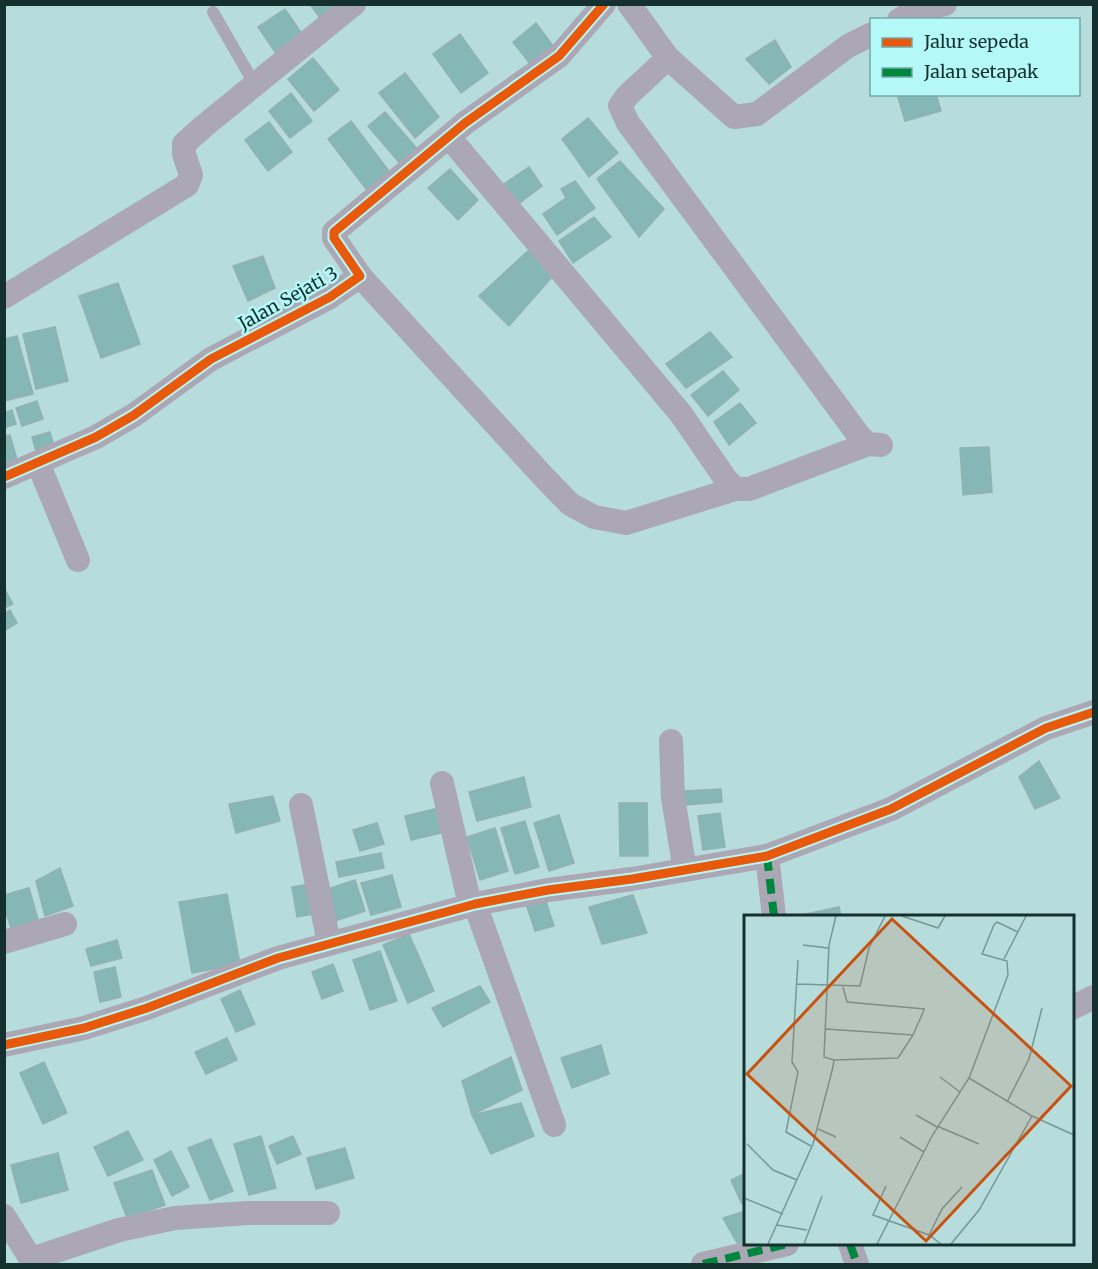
<svg xmlns="http://www.w3.org/2000/svg" width="1098" height="1269" font-family="Merriweather,serif">
  <style>
    .building { fill: #86b7b7; stroke: #92b1b0; stroke-width: 1.5 }
    .lines { fill: none; stroke-linecap: round; stroke-linejoin: round }
    .lane { stroke: #aba7b5; stroke-width: 12 }
    .street { stroke: #aba7b5; stroke-width: 24 }
    .quiet { stroke: #00873e; stroke-width: 8; stroke-dasharray: 15 8; stroke-linecap: butt }
    .cycleway-casing { stroke: #b4f8f8; stroke-width: 13 }
    .cycleway { stroke: #e8590c; stroke-width: 9 }
    .labels { text-anchor: middle; dominant-baseline: central; stroke-width: 5; stroke-linejoin: round; paint-order: stroke }
    .street-label { font-size: 18px; fill: #143130; stroke: #b4f8f8 }
    .inset-road { fill: none; stroke: #759897; stroke-width: 1.5 }
    .view { fill: #c85311; fill-opacity: 0.15; stroke: #c85311; stroke-width: 3 }
    .inset-edge { fill: none; stroke: #143130; stroke-width: 3 }
  </style>
  <rect width="100%" height="100%" fill="#b6dcdb"/>
  <g class="building">
    <polygon points="310,4 345,4 322,21"/>
    <polygon points="285,9 302,34 275,52 258,27"/>
    <polygon points="536,23 557,51 534,69 513,42"/>
    <polygon points="460,34 488,73 461,93 433,54"/>
    <polygon points="775,40 791,67 769,84 746,59"/>
    <polygon points="313,58 339,90 314,111 288,79"/>
    <polygon points="405,73 439,117 415,138 379,93"/>
    <polygon points="291,93 312,121 290,138 269,111"/>
    <polygon points="897,94 936,94 941,111 905,121"/>
    <polygon points="385,112 420,152 403,167 368,126"/>
    <polygon points="588,118 618,153 589,177 562,139"/>
    <polygon points="351,121 392,175 369,193 328,139"/>
    <polygon points="269,122 292,152 268,171 245,140"/>
    <polygon points="620,161 664,209 639,237 597,179"/>
    <polygon points="529,167 542,186 517,205 501,186"/>
    <polygon points="450,169 478,200 458,220 428,188"/>
    <polygon points="575,181 595,208 557,235 543,214 566,198 561,189"/>
    <polygon points="594,217 611,237 573,263 559,241"/>
    <polygon points="530,249 553,276 509,326 479,296"/>
    <polygon points="263,256 275,288 248,301 233,266"/>
    <polygon points="118,283 140,344 101,358 79,296"/>
    <polygon points="55,327 68,381 36,389 23,334"/>
    <polygon points="710,332 732,357 686,388 666,364"/>
    <polygon points="17,336 33,394 4,401 4,339"/>
    <polygon points="723,371 739,390 708,416 691,395"/>
    <polygon points="37,401 43,419 22,426 16,408"/>
    <polygon points="740,403 756,423 729,445 714,422"/>
    <polygon points="12,410 16,424 4,428 4,413"/>
    <polygon points="50,432 56,454 38,459 32,437"/>
    <polygon points="10,435 18,463 4,466 4,436"/>
    <polygon points="989,447 992,492 963,495 960,448"/>
    <polygon points="4,588 13,604 4,608"/>
    <polygon points="10,610 17,623 4,631 4,614"/>
    <polygon points="1039,761 1060,798 1035,809 1019,777"/>
    <polygon points="524,777 531,807 477,821 469,792"/>
    <polygon points="721,789 722,802 685,805 684,791"/>
    <polygon points="273,796 280,821 236,833 229,804"/>
    <polygon points="619,803 647,803 648,856 620,856"/>
    <polygon points="435,809 441,833 411,840 405,816"/>
    <polygon points="720,813 725,847 703,850 698,816"/>
    <polygon points="559,815 574,863 549,871 534,823"/>
    <polygon points="525,821 539,867 515,874 501,828"/>
    <polygon points="377,823 384,844 360,851 353,830"/>
    <polygon points="495,828 508,871 480,880 467,837"/>
    <polygon points="381,853 384,868 339,877 336,862"/>
    <polygon points="60,868 73,906 45,916 36,881"/>
    <polygon points="392,875 401,907 371,915 361,883"/>
    <polygon points="355,880 365,911 332,922 322,891"/>
    <polygon points="315,883 320,913 297,917 292,887"/>
    <polygon points="29,888 39,923 12,931 4,907 4,895"/>
    <polygon points="227,894 240,964 192,973 179,902"/>
    <polygon points="633,895 647,933 602,944 589,907"/>
    <polygon points="545,898 554,926 535,931 526,904"/>
    <polygon points="839,907 841,916 797,916"/>
    <polygon points="409,934 434,991 408,1003 383,945"/>
    <polygon points="117,940 122,958 91,966 86,949"/>
    <polygon points="380,951 397,1001 370,1010 353,960"/>
    <polygon points="333,964 343,991 322,999 312,972"/>
    <polygon points="115,967 121,997 100,1002 94,972"/>
    <polygon points="480,986 490,1002 443,1027 432,1008"/>
    <polygon points="240,990 255,1024 236,1032 221,999"/>
    <polygon points="227,1038 237,1060 206,1074 195,1052"/>
    <polygon points="601,1045 609,1074 572,1088 561,1058"/>
    <polygon points="511,1057 522,1090 472,1115 462,1081"/>
    <polygon points="44,1062 67,1113 43,1124 20,1073"/>
    <polygon points="521,1103 534,1136 491,1154 472,1115"/>
    <polygon points="128,1131 143,1160 108,1176 94,1147"/>
    <polygon points="261,1136 276,1188 249,1195 234,1144"/>
    <polygon points="293,1136 301,1154 277,1164 269,1146"/>
    <polygon points="211,1139 233,1191 210,1200 188,1148"/>
    <polygon points="345,1148 354,1178 316,1189 307,1158"/>
    <polygon points="171,1151 189,1187 172,1196 154,1160"/>
    <polygon points="58,1153 68,1190 21,1203 11,1165"/>
    <polygon points="152,1170 165,1205 127,1218 114,1183"/>
    <polygon points="746,1173 746,1203 742,1204 731,1180"/>
    <polygon points="746,1211 746,1241 737,1243 723,1218"/>
  </g>
  <g class="lines">
    <polyline class="lane" points="213,12 255,85"/>
    <g class="street">
      <polyline points="629,4 668,58 734,117 757,114 848,46 872,34"/>
      <polyline points="899,20 909,14 945,4"/>
      <polyline points="668,58 627,96 620,106 628,123 860,437 868,444 881,445"/>
      <polyline points="449,137 681,414 725,478 735,489 749,489 868,444"/>
      <polyline points="360,276 541,474 570,504 594,517 626,523 735,489"/>
      <polyline points="4,297 187,185 191,175 184,154 184,144 204,126 354,4"/>
      <polyline points="38,463 78,560"/>
      <polyline points="4,477 96,437 134,415 211,359 330,297 360,276 334,238 334,232 465,123 559,56 604,4"/>
      <polyline points="671,741 673,798 685,870"/>
      <polyline points="442,783 470,905"/>
      <polyline points="301,805 329,943"/>
      <polyline points="767,856 774,916"/>
      <polyline points="475,904 554,1125"/>
      <polyline points="4,942 65,924"/>
      <polyline points="1072,1008 1094,997"/>
      <polyline points="4,1045 84,1028 147,1008 278,958 475,904 548,890 632,879 767,856 891,809 1046,728 1094,712"/>
      <polyline points="4,1216 34,1264"/>
      <polyline points="850,1244 857,1264"/>
      <polyline points="32,1259 119,1230 175,1218 248,1213 328,1213"/>
      <polyline points="703,1264 787,1244"/>
    </g>
    <g class="quiet">
      <polyline points="767,856 774,916"/>
      <polyline points="850,1244 857,1264"/>
      <polyline points="703,1264 787,1244"/>
    </g>
    <defs>
      <g id="cycleway">
        <polyline points="4,477 96,437 134,415 211,359 330,297 360,276 334,238 334,232 465,123 559,56 604,4"/>
        <polyline points="4,1045 84,1028 147,1008 278,958 475,904 548,890 632,879 767,856 891,809 1046,728 1094,712"/>
      </g>
    </defs>
    <use href="#cycleway" class="cycleway-casing"/>
    <use href="#cycleway" class="cycleway"/>
  </g>
  <g class="labels">
    <g class="street-label">
      <text transform="translate(288 298) rotate(-29)">Jalan Sejati 3</text>
    </g>
  </g>
  <g transform="translate(744 915)">
    <rect width="330" height="330" fill="#b6dcdb"/>
    <path class="inset-road" d="M158 1 194 13 201 1M59 30 84 33M260 44 282 1M54 45 48 147 54 157 42 217 67 231M53 69 116 71 125 33 141 1M99 72 103 87 181 94M82 114 169 120 180 95M90 145 154 143 169 120M196 162 216 177M225 163 288 201 330 220M263 187 285 144 298 93M172 200 193 212M193 211 235 229M74 214 92 222M156 222 180 237M3 229 29 255 53 265M142 271 129 300 185 320 197 329M0 283 39 299M33 310 63 315M185 320 198 294 218 272M24 329 69 229 89 152 90 145 80 142 85 30 92 1M60 329 78 281M133 329 188 221 225 163 264 60 263 46 238 39 250 10 253 7 274 17M207 329 235 295 288 201"/>
    <path class="view" d="M148 4 327 171 182 326 3 159Z"/>
    <rect width="330" height="330" class="inset-edge"/>
  </g>
  <rect width="1098" height="1269" fill="none" stroke="#143130" stroke-width="12"/>
  <rect x="870" y="18" width="210" height="78" fill="#b4f8f8" stroke="#74a8a8" stroke-width="1.5"/>
  <rect x="882" y="38" width="30" height="9" fill="#e8590c" stroke="#74a8a8" stroke-width="1.5"/>
  <text x="924" y="48" font-size="18" fill="#143130">Jalur sepeda</text>
  <rect x="882" y="68" width="30" height="9" fill="#00873e" stroke="#74a8a8" stroke-width="1.5"/>
  <text x="924" y="78" font-size="18" fill="#143130">Jalan setapak</text>
</svg>
